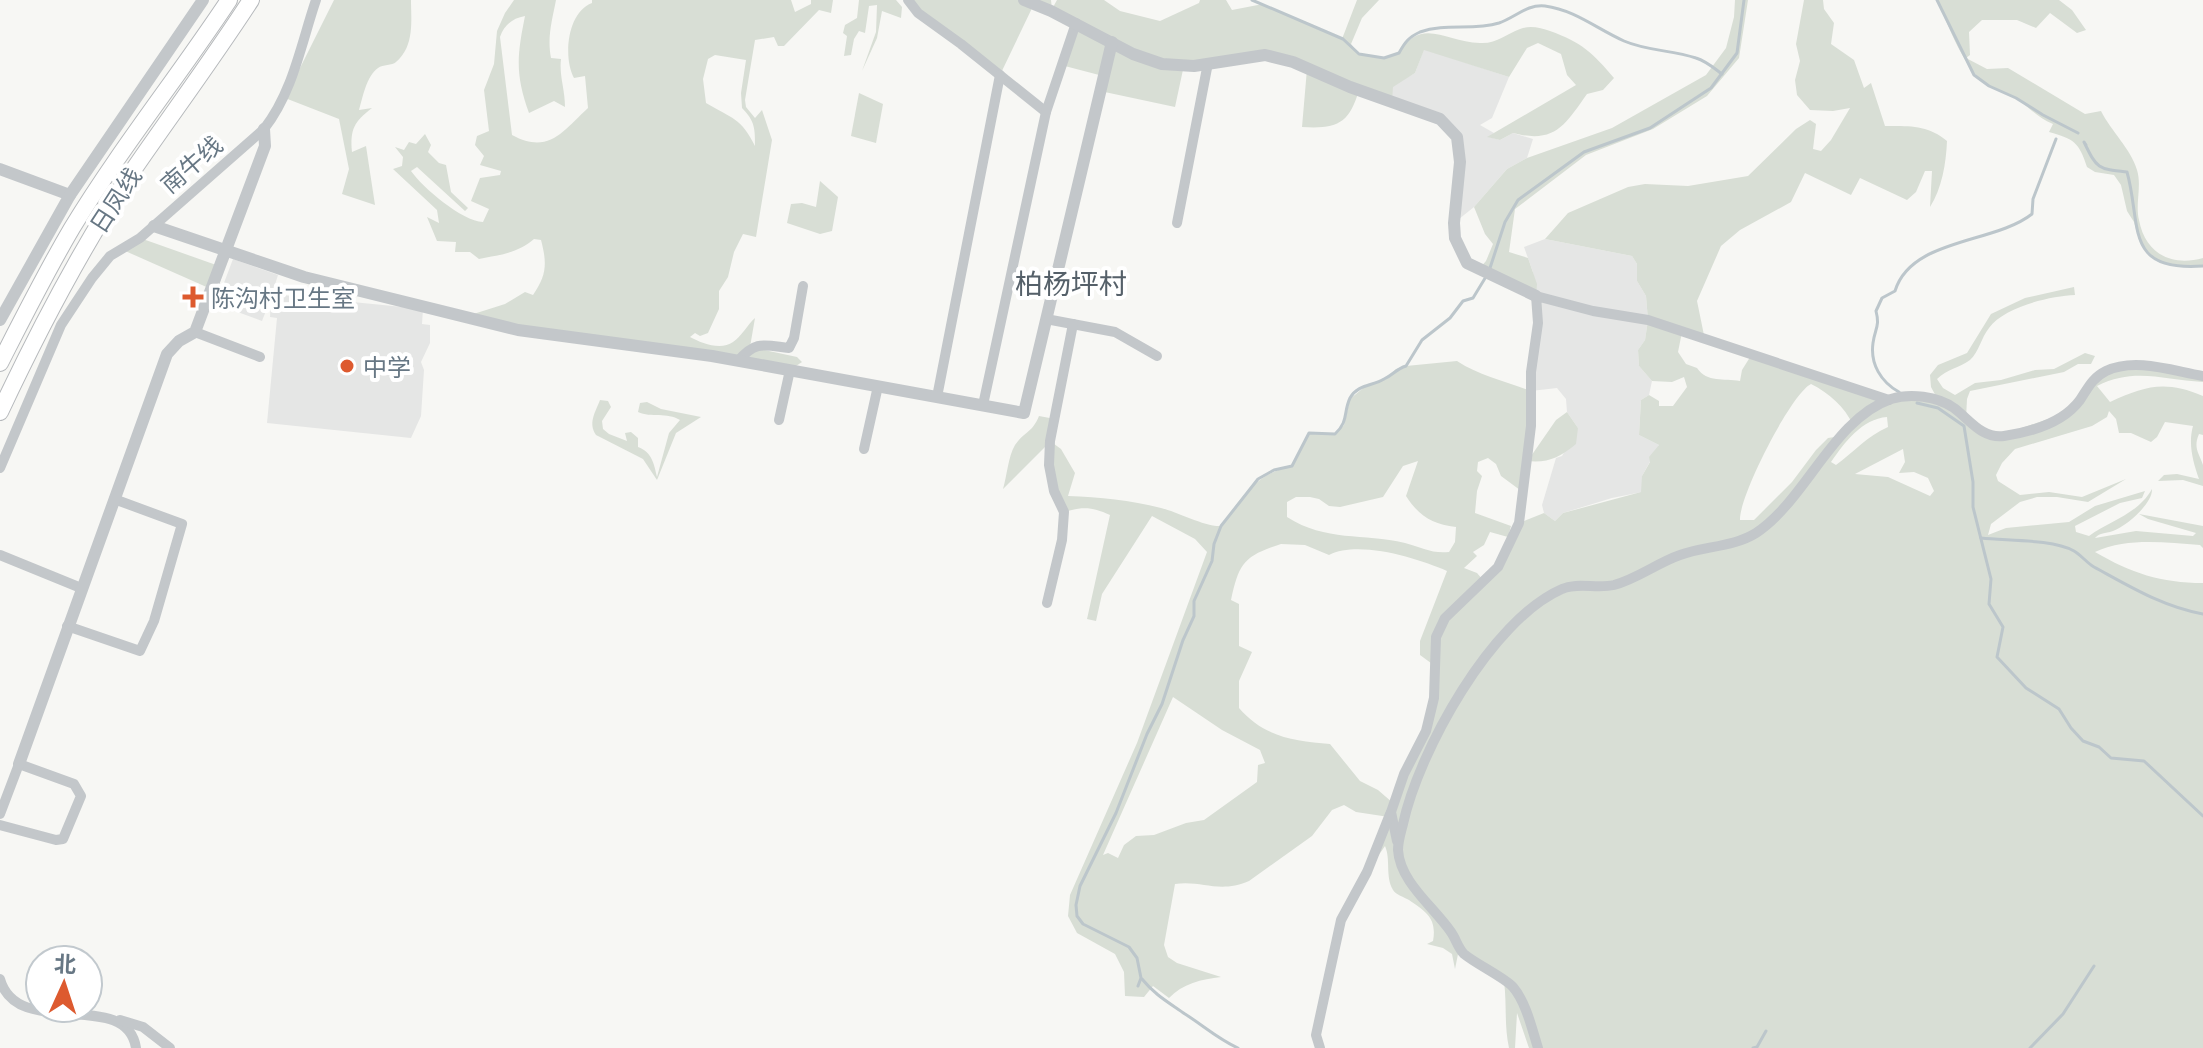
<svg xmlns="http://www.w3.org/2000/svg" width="2203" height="1048" font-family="'Exo 2','Noto Sans SC',sans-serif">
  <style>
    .built { fill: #e5e6e5 }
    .green { fill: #d8ded5; fill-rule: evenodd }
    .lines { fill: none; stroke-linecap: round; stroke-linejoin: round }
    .stream { stroke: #bcc6cb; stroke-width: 3 }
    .trunk-casing { stroke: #b6b9bc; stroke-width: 18 }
    .minor { stroke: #c3c7ca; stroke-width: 10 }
    .tertiary { stroke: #c3c7ca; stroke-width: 12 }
    .trunk { stroke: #fff; stroke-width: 16 }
    .poi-dot { fill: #dd5a2f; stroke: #fff; stroke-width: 3 }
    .labels { text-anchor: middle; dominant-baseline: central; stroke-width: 8; stroke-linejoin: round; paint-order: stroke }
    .street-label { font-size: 24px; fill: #677784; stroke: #fff }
    .poi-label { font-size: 24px; fill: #677784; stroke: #fff; text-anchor: start }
    .quarter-label { font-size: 28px; fill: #556069; stroke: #fff }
  </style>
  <rect width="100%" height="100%" fill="#f7f7f4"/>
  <g class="built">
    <polygon points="1424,49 1509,77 1492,118 1480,125 1494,133 1489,137 1500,140 1513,133 1533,139 1527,158 1507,169 1474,207 1454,223 1457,137 1439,119 1392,101 1392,86 1415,73"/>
    <polygon points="1545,239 1632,256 1637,264 1637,281 1646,296 1648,320 1645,340 1638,350 1639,366 1652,381 1649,395 1641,400 1639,435 1659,445 1642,476 1642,492 1612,498 1563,513 1555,521 1544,513 1542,505 1556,458 1562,456 1578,428 1567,412 1566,399 1557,388 1531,391 1536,348 1533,272 1524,247"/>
    <polygon points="233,259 278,275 272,294 423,309 422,324 430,325 430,343 421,362 424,370 421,416 411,438 267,423 277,318 270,317 271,298 262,321 216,304"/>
  </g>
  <g class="green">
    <path d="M334 0H411C411 20 415 46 396 62 392 66 383 64 378 68 366 77 363 97 359 110L372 108C354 122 350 129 352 152L366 146 375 205 342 194 349 169 339 119 285 98Z"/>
    <path d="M514 0H556C552 21 547 37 551 58L561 59C559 76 565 89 565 107L554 101 529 113C515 74 517 56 525 16 513 18 504 25 500 37L512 135C549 155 563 131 588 108L585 76 574 78C563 58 567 12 592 3V0H791L795 12 811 4V0H833L831 13 819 10 784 46H778L774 37 755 40 745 100 746 107 755 118 762 110 772 140 756 237 743 234 734 252 728 277 719 291V309L708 333 700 336 695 333 690 337C701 343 721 351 733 342 741 337 748 324 755 318L750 347 797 357 802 362 790 370 464 317 505 304 525 292 533 295C547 275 547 263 541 240L534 239C518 253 499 255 479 259L470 252H455L456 242 437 241 427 217 439 223 437 210 393 169 402 166 403 157 395 147 404 150 409 142 416 144 425 134 431 145 428 152 439 163 446 165 451 192 468 208 465 211 417 167 411 171C423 188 462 221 483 222L489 209 471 201 480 178 500 175 501 171 480 165 484 156 475 145 477 136 489 131 484 90 494 64 497 31 505 13ZM715 55 746 60 741 93 742 108C755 121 755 129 755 146 741 118 733 119 706 103L703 79 708 59Z"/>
    <polygon points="859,0 896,0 902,7 901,18 882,11 877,38 862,71 876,32 877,5 869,6 865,33 859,31 854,39 851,55 844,56 847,36 843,33 845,25 857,18"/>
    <path d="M908 0H1051L1052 9 1057 0H1104L1120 11 1160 21 1199 3 1200 0H1226L1232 10 1263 4 1342 39 1357 0H1379L1362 18 1351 44 1359 54 1384 58 1399 53C1421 16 1446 42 1480 43 1497 44 1506 34 1520 29 1530 25 1541 28 1550 31 1581 42 1593 53 1614 78L1603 90 1587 94C1565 125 1555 144 1513 133L1500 140 1487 137 1576 85 1567 75 1561 54 1538 43 1527 48 1509 77 1424 50 1415 73 1393 87 1392 101 1359 90C1349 124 1337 129 1302 127L1307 69 1265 55 1184 65 1175 107 1100 91 1103 76 1061 65 1076 23 1034 4 1000 75Z"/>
    <polygon points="1735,0 1748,0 1739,58 1707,96 1653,129 1586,155 1515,209 1509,252 1528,258 1537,284 1536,296 1478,270 1486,261 1493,244 1485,234 1474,207 1507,169 1527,158 1612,128 1706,75 1726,48 1734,17"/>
    <path d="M1804 0H1823L1824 9 1834 23 1831 44 1854 60 1864 88 1871 83 1885 126C1910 126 1928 125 1947 141 1946 164 1942 188 1930 207L1932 171H1925L1916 192 1907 200 1860 178 1851 195 1805 173 1791 202 1740 230 1721 246 1697 301 1705 340 1682 332 1678 352 1686 364 1697 368C1707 383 1724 378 1740 381L1742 370 1752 354 1889 400H1938L1931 387 1930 375 1938 365 1967 353 1991 314 2025 298 2074 287 2075 295C2050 296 2004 307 1989 328 1981 338 1979 352 1970 360 1959 368 1947 369 1937 379L1943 388 1955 395 1975 383 2001 380 2035 370 2054 369 2085 353 2095 356 2091 364H2078L2064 372 1970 391 1967 399 1966 419 1998 436 2066 413 2091 380 2130 366 2203 376V382C2163 380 2135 367 2097 386L2110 402C2145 386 2165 380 2203 396V435L2199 434C2193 448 2199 453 2203 465 2203 471 2203 480 2203 486L2183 480 2158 481 2164 475 2177 474 2199 479C2193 462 2188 444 2193 426L2165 422 2157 437 2151 442 2131 433H2119L2116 419 2109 411 2107 417 2092 426 2015 449 2002 463 1996 475 1998 481 2020 495 2049 492 2082 497 2126 479 2088 502 2057 497H2037L2020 502 1991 524 1988 535 2006 528 2069 522 2095 506 2145 491 2142 498 2120 503 2075 526 2076 532 2089 536C2111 520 2138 514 2152 489 2153 503 2127 526 2113 531 2104 534 2101 532 2095 538L2136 531 2193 536 2196 533 2148 519 2139 514 2203 526V548L2200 545C2165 543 2129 537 2095 552 2131 573 2161 583 2203 583V1048H1529L1517 1013 1515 1048H1509C1504 1025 1507 1004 1504 981L1459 949 1455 969 1452 954 1443 948 1427 944 1433 941C1437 919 1427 912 1409 900 1404 897 1396 895 1393 890 1385 876 1391 860 1385 846L1367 872 1389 817 1356 812 1344 805 1332 810 1312 836 1249 881C1219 894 1202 880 1175 884L1164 945 1168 957 1177 963 1221 977C1202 979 1182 984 1169 998L1153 986 1144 997 1125 996 1124 972 1115 954 1077 933 1068 916 1070 895 1137 743 1207 552 1195 539 1152 516 1102 594 1096 621 1087 619 1110 515C1093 507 1083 506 1064 512L1054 491 1050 442 1003 489C1007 476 1008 457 1015 445 1025 431 1032 433 1039 416L1055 419 1050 441 1061 449 1075 473 1068 496C1100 497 1130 500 1161 508 1178 512 1205 527 1221 526 1242 497 1255 474 1292 466L1309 433 1335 434 1344 425 1350 399 1368 384 1384 380 1396 369 1406 366 1457 361C1480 376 1505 381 1531 391L1529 459 1556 420 1567 412 1578 428 1576 444C1559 458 1548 463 1527 461L1524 493 1501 476 1496 464 1488 458 1478 462 1477 471 1482 476 1477 491 1475 513 1511 526 1508 537 1490 532 1484 545 1473 552 1477 556 1464 568 1477 573 1483 580 1498 567 1519 523 1544 513 1555 521 1563 513 1641 492 1642 476 1650 462 1649 457 1659 445 1639 435 1641 400 1649 395 1659 401V406H1673L1687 387 1684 377 1672 382 1652 381 1639 366 1638 350 1645 340 1648 320 1646 296 1637 281V264L1632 256 1545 239 1568 213 1628 187 1645 184 1688 186 1748 176 1796 129 1810 120 1816 124 1813 149 1821 151 1831 140 1850 108 1833 111 1810 110 1797 95 1795 80 1800 61 1796 44ZM1811 384C1829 393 1845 407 1853 425L1841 436 1828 438 1816 450 1792 482 1754 520H1740C1739 496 1791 394 1811 384ZM1887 417 1888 427C1867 436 1854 452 1836 465L1831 462C1845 442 1862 419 1887 417ZM1903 449 1905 462 1899 473 1914 472 1928 478 1934 491 1930 496 1888 477 1855 474ZM1418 461 1406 496C1419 516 1432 524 1456 527L1455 542 1449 552C1432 554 1421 547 1405 543 1363 533 1326 542 1287 517V502L1296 497H1310L1319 499 1329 506 1340 507 1383 497 1403 466ZM1281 544 1305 545 1329 555C1359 540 1417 558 1447 571L1420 641V655L1435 666 1426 731 1393 803 1378 790 1360 781 1330 744C1294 741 1264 737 1239 708V681L1252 652 1239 646V604L1231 600C1239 563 1244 556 1281 544ZM1173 697 1222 730 1260 750 1265 763 1258 765 1257 782 1204 820 1186 823 1154 835 1136 836 1124 845 1118 858 1108 853 1103 855Z"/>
    <path d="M1937 0H2059L2072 10 2086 30 2077 33 2050 13 2036 28 2017 20H1982L1969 32 1970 55 1966 58 1987 69 2008 68 2085 114 2101 111C2111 131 2131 149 2137 170 2142 186 2135 204 2139 220 2145 253 2171 267 2203 258V266H2172L2154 259 2140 243 2134 222 2127 211 2121 185 2114 175 2095 172 2087 167C2079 142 2074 139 2049 132L2053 124C2038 118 2030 108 2017 99 2009 93 1997 91 1989 86 1964 71 1949 26 1937 0Z"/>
    <polygon points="859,93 883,104 876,143 851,136"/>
    <polygon points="820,181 838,197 832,231 820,234 787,223 791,204 802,203 816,207"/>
    <polygon points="140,238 219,266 211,289 123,250"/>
    <path d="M600 400 608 401 611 407 602 421 603 429 609 434 627 441 625 433 631 432 638 438V447C652 452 654 464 657 477L669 433 680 420C667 412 651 418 638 412L640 403 647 402 661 409 701 417 676 433 657 480 643 459 596 435C588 423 595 413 600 400Z"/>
  </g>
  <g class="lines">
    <g class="stream">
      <path d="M1252 0 1343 39 1359 54 1384 58 1399 53C1405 42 1409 37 1420 32 1446 23 1473 31 1499 23 1516 17 1527 4 1545 6 1575 10 1597 29 1624 41 1647 51 1672 50 1696 58 1706 61 1714 68 1722 74"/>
      <polyline points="1937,0 1974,75 1989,86 2016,98 2043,115 2078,133"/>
      <path d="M2086 145 2084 142C2097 169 2098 169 2127 172 2142 225 2123 272 2203 266"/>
      <polyline points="1490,268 1505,222 1518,200 1584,152 1650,128 1711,88 1737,53 1744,0"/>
      <path d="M1899 392C1881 382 1870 364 1873 343 1875 328 1880 327 1876 311L1882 298 1895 291C1911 238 1994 244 2032 214L2033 199 2056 139"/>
      <polyline points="1917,403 1938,408 1964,426 1973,482 1973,507 1991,579 1989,604 2003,627 1997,657 2026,688 2059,709 2071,728 2083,741 2099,747 2111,758 2144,761 2203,816"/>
      <path d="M1981 538C2007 541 2052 539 2074 551 2081 555 2087 563 2094 567 2129 586 2163 607 2203 614"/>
      <path d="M1142 979C1155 995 1168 1002 1185 1014 1204 1026 1218 1039 1238 1048"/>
      <path d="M1138 986 1141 978 1137 958 1129 947 1083 924 1077 916 1076 905 1080 886 1116 813 1147 734 1162 704 1183 640 1194 616V601L1212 561 1214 544 1221 526 1258 479 1274 470 1292 466 1309 433 1335 434C1349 421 1343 413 1350 398 1358 384 1373 386 1384 379 1393 375 1396 369 1406 366L1422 340 1450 318 1463 301 1473 298 1487 275"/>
      <polyline points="1753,1048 1757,1047 1766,1031"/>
      <polyline points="2030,1048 2063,1014 2094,966"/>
    </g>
    <defs>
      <g id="trunk">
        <path d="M0 363C23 318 46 272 72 228 120 149 178 77 229 0"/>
        <path d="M0 412C40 327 83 244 136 166 174 111 214 57 251 0"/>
      </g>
    </defs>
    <use href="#trunk" class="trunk-casing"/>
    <g class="minor">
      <polyline points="908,0 918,13 961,44 1046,112"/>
      <polyline points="1177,223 1208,63"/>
      <polyline points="1046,319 1115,332 1157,356"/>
      <polyline points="195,332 260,357"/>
      <path d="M738 361C756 340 764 345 789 348L794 338 803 286"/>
      <polyline points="937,397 1000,75"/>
      <polyline points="983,405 1046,112 1076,23"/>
      <polyline points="779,420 790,370"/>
      <polyline points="864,449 878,386"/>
      <path d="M0 468 61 325 92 278 110 256 140 238 264 129C293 92 301 44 316 0"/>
      <polyline points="0,555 81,588"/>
      <polyline points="1047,603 1062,540 1064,512 1054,491 1049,465 1050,441 1073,324"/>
      <polyline points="67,626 140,651 154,621 182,524 114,499"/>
      <polyline points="0,814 19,764 74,784 81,796 63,839 56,840 0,825"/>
      <polyline points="1397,841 1391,812 1404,774 1426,731 1434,698 1436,637 1445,618 1498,567 1519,523 1531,426 1531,372 1538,323 1536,296 1593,311 1648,320 1889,400"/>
      <path d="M0 979C17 1041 127 987 136 1048"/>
      <polyline points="120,1020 143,1027 170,1048"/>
      <polyline points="1320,1048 1316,1035 1341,920 1367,872 1390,814"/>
      <path d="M1538 1048C1532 1029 1526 1002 1513 987 1505 978 1476 964 1464 954 1458 948 1456 939 1451 932 1433 906 1400 882 1398 850 1398 841 1401 832 1403 824 1419 751 1491 620 1562 589 1577 582 1597 589 1614 585 1637 579 1657 563 1680 555 1704 546 1734 547 1756 533 1806 500 1833 419 1891 399 1910 393 1937 396 1954 408 1970 420 1982 439 2004 436 2031 432 2063 423 2080 400 2088 388 2092 378 2106 371 2135 357 2173 371 2203 376"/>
    </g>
    <g class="tertiary">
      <polyline points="1024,0 1051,11 1133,54 1162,64 1194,66 1265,55 1293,62 1350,87 1440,119 1457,137 1460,162 1454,223 1455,238 1467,263 1536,296"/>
      <polyline points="0,169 70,195 0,320"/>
      <polyline points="70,195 203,0"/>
      <polyline points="154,226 304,277 518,330 712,356 1024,413 1112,42"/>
      <polyline points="19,764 167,354 179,341 195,332 265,146 264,129"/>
    </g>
    <use href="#trunk" class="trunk"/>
  </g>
  <g class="poi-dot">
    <path d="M189 285h8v8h8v8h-8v8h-8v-8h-8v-8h8z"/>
    <circle cx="347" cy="366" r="8"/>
  </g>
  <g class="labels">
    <g class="street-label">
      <text transform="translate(191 164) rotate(-41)">南牛线</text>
      <text transform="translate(115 200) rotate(-57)">日凤线</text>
    </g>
    <g class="poi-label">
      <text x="211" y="297">陈沟村卫生室</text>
      <text x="363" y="366">中学</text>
    </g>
    <g class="quarter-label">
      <text x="1071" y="283">柏杨坪村</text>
    </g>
  </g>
  <g transform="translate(64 984) rotate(3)"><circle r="38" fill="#ffffff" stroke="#c2c9ce" stroke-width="2"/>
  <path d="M0-6L14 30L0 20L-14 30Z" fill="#dd5a2f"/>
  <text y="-12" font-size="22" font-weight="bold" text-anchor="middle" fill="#677784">北</text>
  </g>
</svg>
